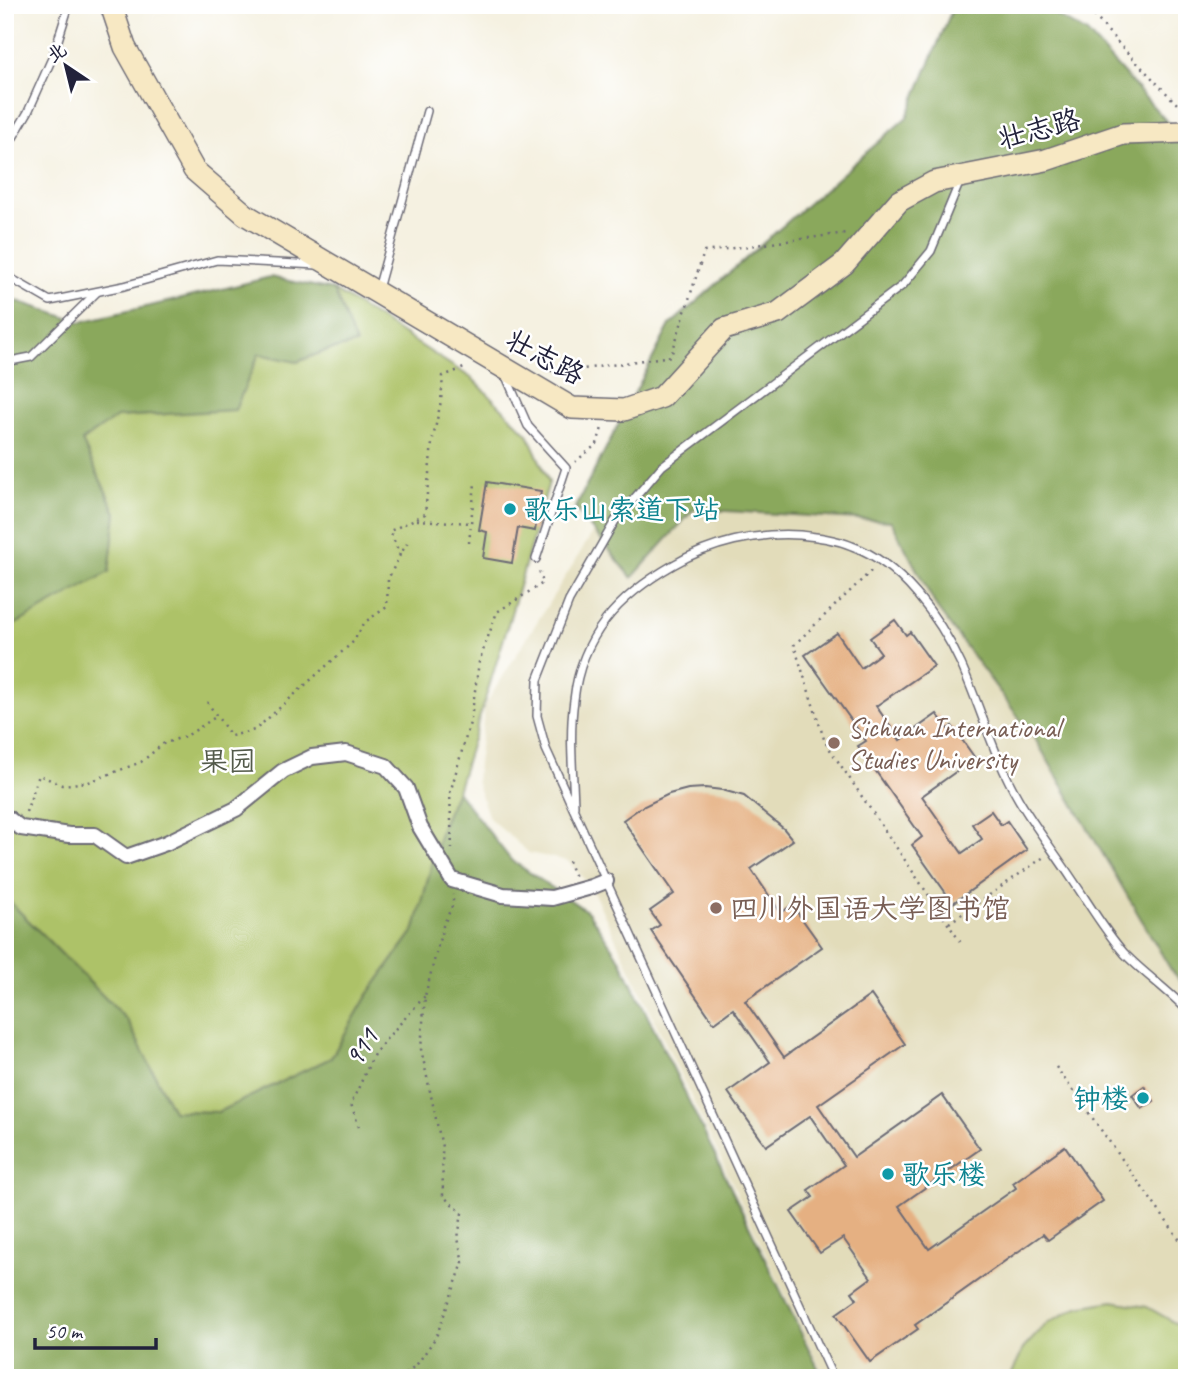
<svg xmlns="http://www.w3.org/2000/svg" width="1192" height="1383" font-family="Caveat,'LXGW WenKai TC',sans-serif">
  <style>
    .built { fill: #e2dcba }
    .green { fill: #adc267; stroke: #687251; stroke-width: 2 }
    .forest { fill: #8aa85c; stroke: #56654c; stroke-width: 2 }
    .building { fill: #e5b082 }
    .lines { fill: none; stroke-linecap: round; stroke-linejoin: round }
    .lane-casing { stroke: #6c6a75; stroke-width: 10 }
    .street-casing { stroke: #6c6a75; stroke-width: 18 }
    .secondary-casing { stroke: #6c6a75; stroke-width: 24 }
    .path { stroke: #6c6a75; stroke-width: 2.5; stroke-dasharray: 2 5; stroke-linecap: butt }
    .lane { stroke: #fff; stroke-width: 7 }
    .street { stroke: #fff; stroke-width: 14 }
    .secondary { stroke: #f7e8c3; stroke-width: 21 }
    .culture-dot { fill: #0f9aa8; stroke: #fff; stroke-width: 2.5 }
    .education-dot { fill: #8d6e63; stroke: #fff; stroke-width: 2.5 }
    .labels { text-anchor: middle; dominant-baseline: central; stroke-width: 5; stroke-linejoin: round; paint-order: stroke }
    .street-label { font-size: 28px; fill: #22223b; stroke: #fff }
    .culture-label { font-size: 28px; fill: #0d838f; stroke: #fff; text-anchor: start }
    .education-label { font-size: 28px; fill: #785e54; stroke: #fff; text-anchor: start }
    .park-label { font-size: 28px; fill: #535a4a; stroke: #fff }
  </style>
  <rect width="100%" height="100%" fill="#fff"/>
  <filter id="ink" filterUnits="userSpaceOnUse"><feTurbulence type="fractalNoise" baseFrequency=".0143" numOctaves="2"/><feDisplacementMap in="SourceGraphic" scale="14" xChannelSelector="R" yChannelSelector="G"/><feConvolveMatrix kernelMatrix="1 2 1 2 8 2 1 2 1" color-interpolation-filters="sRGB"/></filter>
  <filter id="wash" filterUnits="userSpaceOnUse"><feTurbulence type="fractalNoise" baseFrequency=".00686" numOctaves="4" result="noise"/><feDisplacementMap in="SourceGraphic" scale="28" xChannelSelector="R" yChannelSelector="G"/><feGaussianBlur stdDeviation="1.57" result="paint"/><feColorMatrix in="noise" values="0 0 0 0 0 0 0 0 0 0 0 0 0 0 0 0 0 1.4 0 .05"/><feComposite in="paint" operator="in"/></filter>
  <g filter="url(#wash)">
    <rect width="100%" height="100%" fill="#f5f1e1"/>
    <polygon class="built" points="1187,190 1187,1378 825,1378 591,887 568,861 529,853 489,818 476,781 485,705 607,510"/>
    <g class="green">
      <polygon points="334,290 473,379 528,434 549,482 507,628 457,791 442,825 415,929 367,996 331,1058 218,1112 173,1111 127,1020 5,897 5,630 109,572 116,513 82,442 116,417 167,414 259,353 297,362 325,351 355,344"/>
      <polygon points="1113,1301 1147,1307 1177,1324 1187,1332 1187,1378 1010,1378 1023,1349 1047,1323 1078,1307"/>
    </g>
    <g class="forest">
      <polygon points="954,5 1038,5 1087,33 1187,144 1187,987 1171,970 1037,742 937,608 891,521 694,509 632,578 575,508 670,325 907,117"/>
      <polygon points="270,277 334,290 356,344 325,351 297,362 259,354 235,410 117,417 82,441 116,513 109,572 5,630 5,297 80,322 202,294"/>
      <polygon points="457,791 511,860 588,912 621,961 823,1378 5,1378 5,897 127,1020 173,1111 218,1112 331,1058 367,996 415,929 442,825"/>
    </g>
    <g id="blocks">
      <g class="building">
        <polygon points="487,482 541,491 535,531 518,528 512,563 483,558 487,532 479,530"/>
        <polygon points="895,620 906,635 910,632 934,666 876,706 900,740 937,714 948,729 952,726 975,758 922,796 962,853 982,839 972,824 991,811 1001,825 1007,821 1027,850 953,903 912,845 922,837 858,746 866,741 805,655 837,633 861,668 881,653 870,638"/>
        <polygon points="705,788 722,790 744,796 784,829 793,840 751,869 781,913 792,905 822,947 745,1001 784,1057 871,995 905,1044 818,1105 854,1157 942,1095 980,1149 899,1206 929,1249 1016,1188 1013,1183 1065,1146 1103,1201 1048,1240 1043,1234 915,1325 918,1329 870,1362 836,1314 857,1299 852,1292 871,1278 843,1238 820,1253 791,1212 813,1197 808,1190 844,1165 810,1116 766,1146 728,1092 770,1062 733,1009 714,1023 651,931 660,925 650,911 674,894 623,820 640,808 669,794 688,789"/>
        <polygon points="1144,1086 1154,1101 1142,1109 1132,1095"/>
      </g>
    </g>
  </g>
  <g filter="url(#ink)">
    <use href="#blocks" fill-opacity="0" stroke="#6c6a75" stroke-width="2"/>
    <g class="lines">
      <defs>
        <g id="lane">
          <polyline points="5,151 28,112 53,56 69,5"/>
          <polyline points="5,275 50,301 124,286 217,260 318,265"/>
          <polyline points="378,289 427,111"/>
          <polyline points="5,362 31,357 97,292"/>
          <polyline points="505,374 528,426 566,468 536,559"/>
          <path d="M574 806C573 771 569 735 574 700 581 635 619 596 673 565 710 543 757 532 800 535 818 537 835 539 852 546 900 563 940 618 961 664 981 708 994 758 1019 800 1035 827 1055 853 1072 879 1089 904 1104 930 1124 953 1143 973 1167 989 1187 1010"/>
          <polyline points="833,1378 546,749 537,716 538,680 569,601 615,521 662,466 903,285 931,251 960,181"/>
        </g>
        <polyline id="street" points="5,816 21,828 69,835 95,835 126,857 166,843 236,809 283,771 312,757 346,753 386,766 406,788 420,827 452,880 503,895 552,898 591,887 606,881"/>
        <polyline id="secondary" points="111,5 125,47 194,170 246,215 572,408 624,410 662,397 724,329 778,313 844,264 899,201 934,182 1046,160 1123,134 1187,132"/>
      </defs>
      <use href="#lane" class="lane-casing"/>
      <use href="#street" class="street-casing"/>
      <use href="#secondary" class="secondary-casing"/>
      <g class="path">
        <polyline points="1085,5 1119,44 1179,106 1187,107"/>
        <polyline points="544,368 557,373 671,356 704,252 846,233"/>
        <polyline points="575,462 597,444 602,428"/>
        <polyline points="417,520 471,523"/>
        <polyline points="469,543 475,483"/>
        <polyline points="400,555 390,531 425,514 432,443 441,401 443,376 464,368 466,365"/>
        <polyline points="871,571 794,645 825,742 961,943"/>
        <polyline points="207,702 231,736 255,730 353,642 365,622 387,607 388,579 400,555 408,542"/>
        <polyline points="26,812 39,775 62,785 89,782 141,762 163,744 188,735 217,716"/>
        <polyline points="452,849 450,793 471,719 479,662 497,612 543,583 539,570"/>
        <polyline points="568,861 575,877"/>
        <polyline points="949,923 1044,857"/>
        <polyline points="1056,1067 1187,1250"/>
        <polyline points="359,1127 351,1104 374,1054 388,1037 425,996"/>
        <polyline points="401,1378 418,1363 436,1337 463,1263 458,1238 462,1213 443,1196 442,1147 421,1049 425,996 443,926 453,904 453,894"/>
      </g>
      <use href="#lane" class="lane"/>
      <use href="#street" class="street"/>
      <use href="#secondary" class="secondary"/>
    </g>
  </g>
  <g class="culture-dot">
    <circle cx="510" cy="509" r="7"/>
    <circle cx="1143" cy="1098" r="7"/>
    <circle cx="888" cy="1174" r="7"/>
  </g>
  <g class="education-dot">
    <circle cx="834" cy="743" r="7"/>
    <circle cx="716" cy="908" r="7"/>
  </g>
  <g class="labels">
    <g class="street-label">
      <text transform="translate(1039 129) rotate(-15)">壮志路</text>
      <text transform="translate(545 357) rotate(28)">壮志路</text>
      <text transform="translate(361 1047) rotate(-58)">911</text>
    </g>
    <g class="culture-label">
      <text x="524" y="509">歌乐山索道下站</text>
      <text x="1129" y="1098" text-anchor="end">钟楼</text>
      <text x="902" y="1174">歌乐楼</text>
    </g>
    <g class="education-label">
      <text x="848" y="727">Sichuan International<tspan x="848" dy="32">Studies University</tspan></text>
      <text x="730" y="908">四川外国语大学图书馆</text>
    </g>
    <g class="park-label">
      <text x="228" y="761">果园</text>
    </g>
  </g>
  <rect width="1192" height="1383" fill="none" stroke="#fff" stroke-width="28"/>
  <g transform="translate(66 66) rotate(325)" stroke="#ffffff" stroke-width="5" paint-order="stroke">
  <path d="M0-5L12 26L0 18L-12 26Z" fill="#22223b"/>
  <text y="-10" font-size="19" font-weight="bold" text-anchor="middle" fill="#22223b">北</text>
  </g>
  <path d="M35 1338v10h121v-10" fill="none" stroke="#22223b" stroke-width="3.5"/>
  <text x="46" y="1338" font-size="21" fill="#22223b" stroke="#ffffff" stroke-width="5" paint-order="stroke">50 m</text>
</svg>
